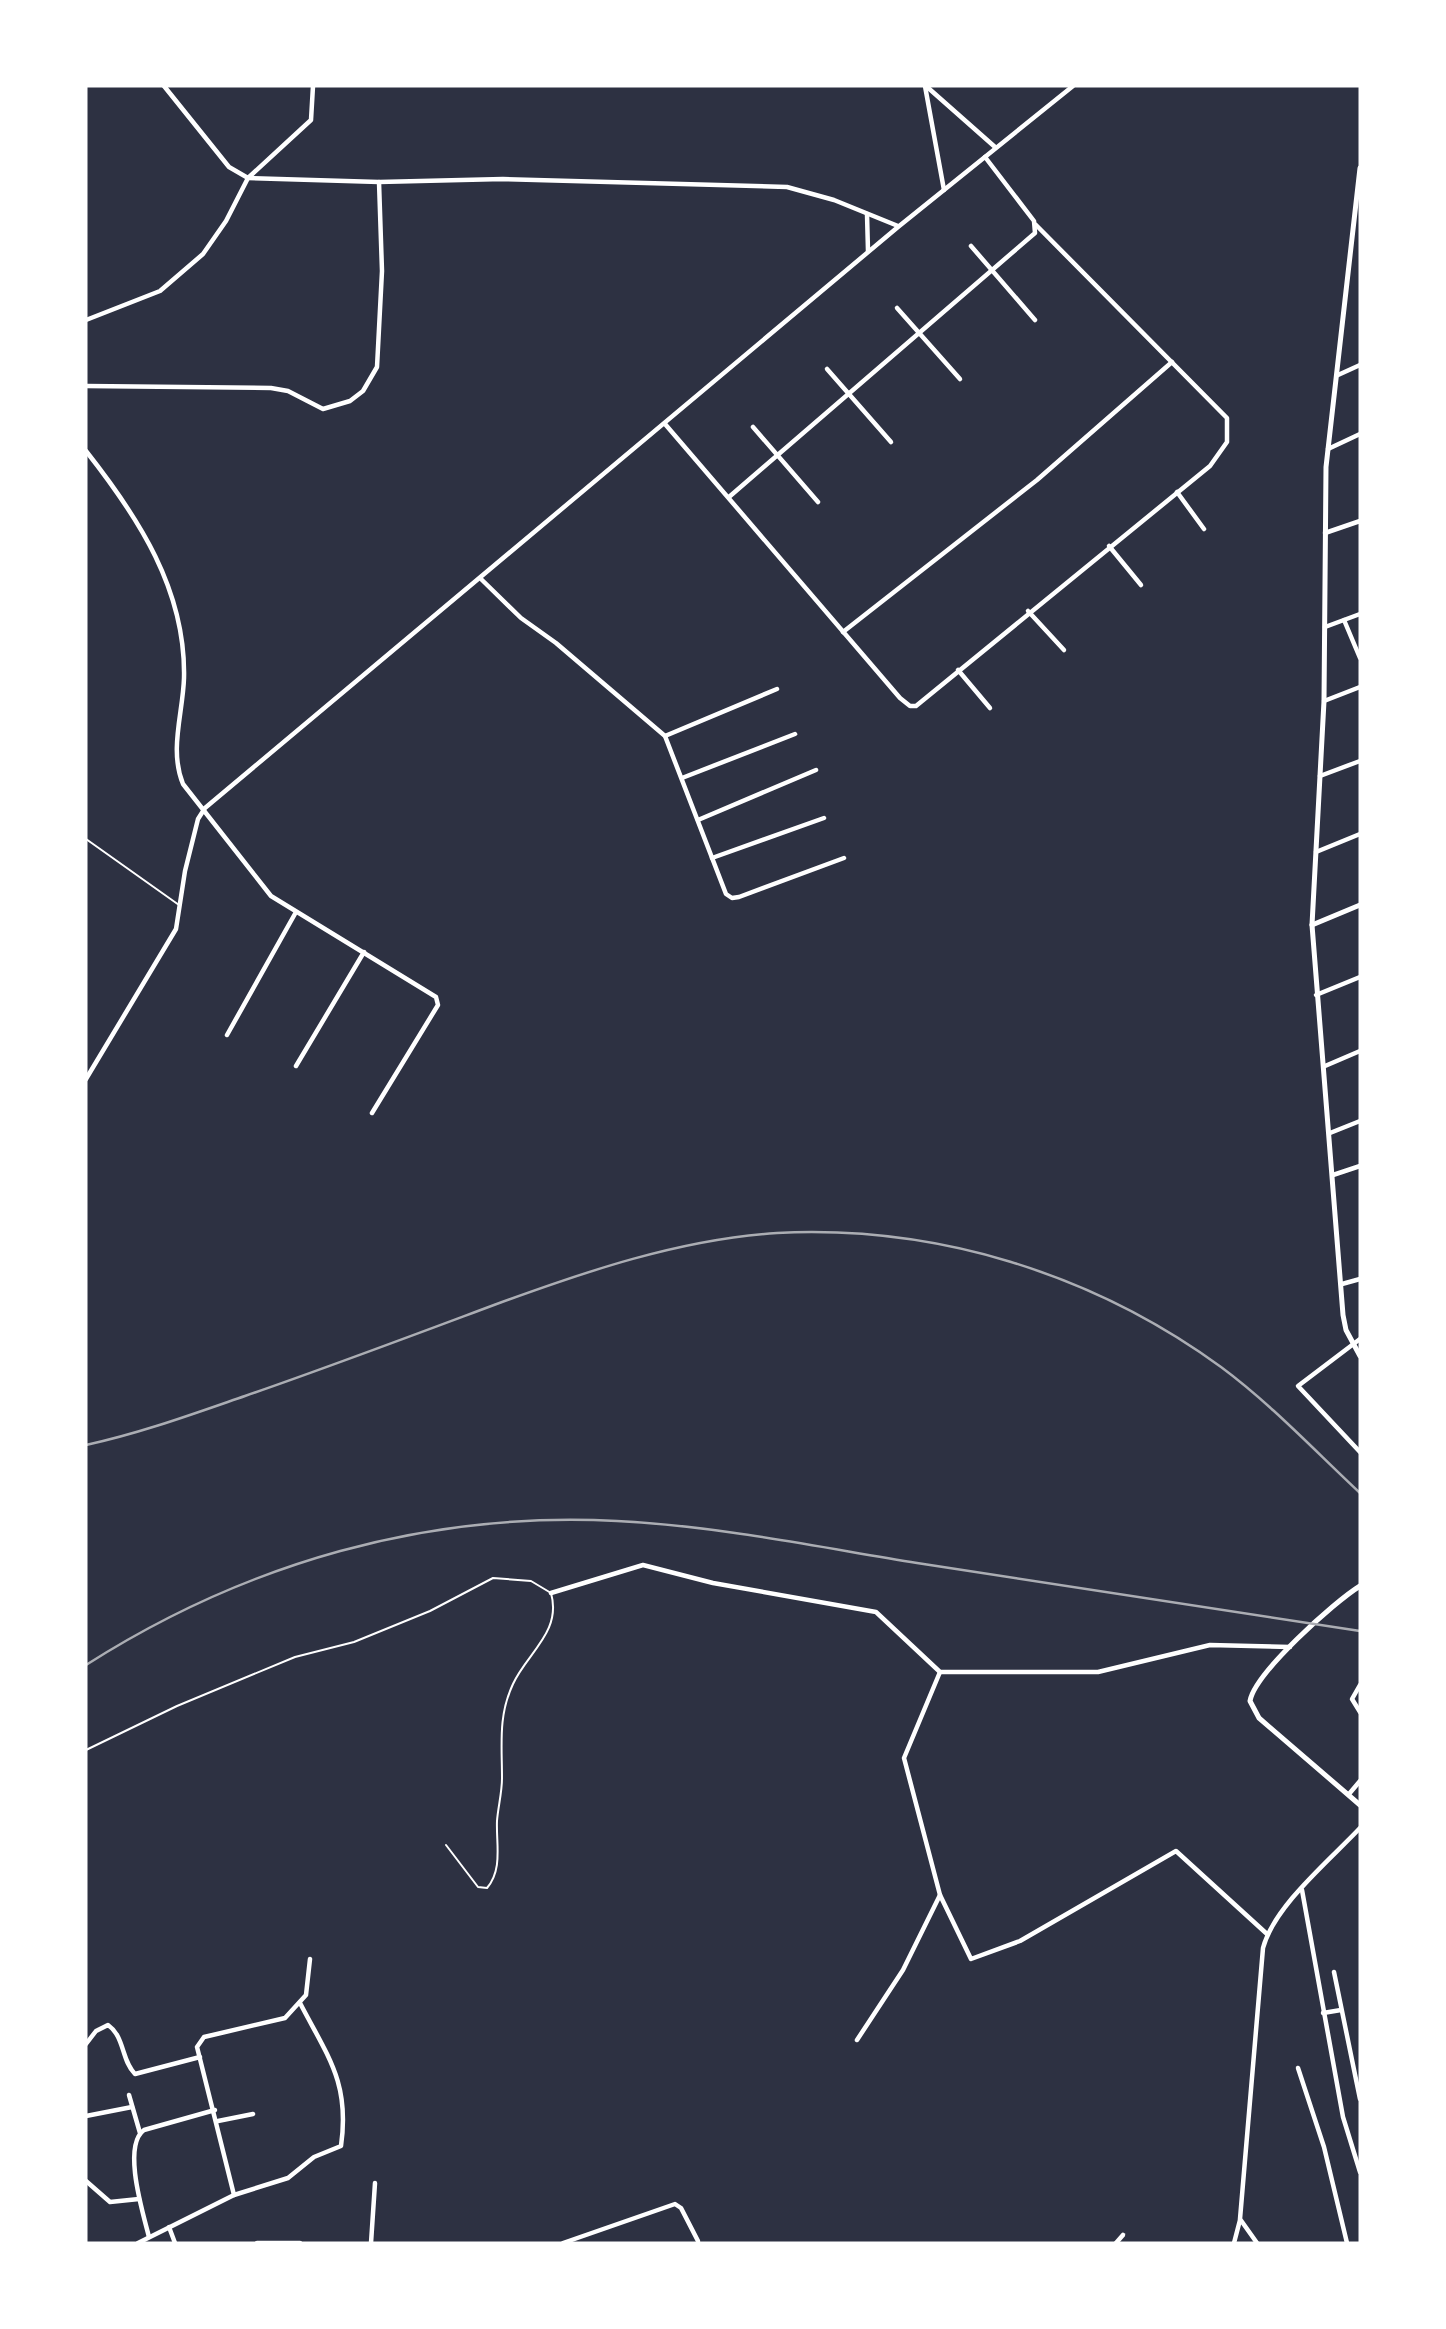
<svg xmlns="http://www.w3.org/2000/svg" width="1446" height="2329" font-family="'Asap Condensed',sans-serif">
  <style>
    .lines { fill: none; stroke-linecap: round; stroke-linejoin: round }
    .service { stroke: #fff; stroke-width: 2 }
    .minor { stroke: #fff; stroke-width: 4.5 }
    .tertiary { stroke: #fff; stroke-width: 5 }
    .rail { stroke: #abadb3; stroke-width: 2.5 }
  </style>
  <rect width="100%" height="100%" fill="#2d3142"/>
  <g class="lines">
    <g class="service">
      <polyline points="86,839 179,905"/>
      <path d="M86 1750 177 1706 295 1657 354 1642 430 1611 493 1578 531 1581 551 1593C562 1632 527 1653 513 1684 498 1716 502 1744 502 1778 502 1793 498 1807 497 1821 496 1844 503 1869 487 1888L478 1887 446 1845"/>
    </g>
    <g class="minor">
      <polyline points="164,86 229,167 248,178 379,182 503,179 787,187 834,200 898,226"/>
      <polyline points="925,86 944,190"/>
      <polyline points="926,86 995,147"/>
      <polyline points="867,214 868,251"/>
      <polyline points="971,246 1035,320"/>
      <polyline points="897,308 960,379"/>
      <polyline points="86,320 160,291 203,254 226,221 248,178 311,120 313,86"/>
      <polyline points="827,369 891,442"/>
      <polyline points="1338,375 1360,365"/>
      <polyline points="86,386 271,388 288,391 323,409 350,401 363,391 377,367 382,271 379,182"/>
      <polyline points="665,424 900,698 910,706 916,706 1210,466 1227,442 1227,418 1036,225"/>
      <polyline points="753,427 818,502"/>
      <polyline points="1328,449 1360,434"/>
      <path d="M86 451C138 517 186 590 184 678 183 713 169 750 183 784L271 896 436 997 438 1005 372 1113"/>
      <polyline points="1177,492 1204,529"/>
      <polyline points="729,497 1035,233 1034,221 985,157"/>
      <polyline points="1325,533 1360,521"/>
      <polyline points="1109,546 1141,585"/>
      <polyline points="481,579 521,618 556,643 665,736 726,894 732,898 739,897 844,858"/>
      <polyline points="1028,611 1064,650"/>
      <polyline points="1344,620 1360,658"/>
      <polyline points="1325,627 1360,614"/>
      <polyline points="843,632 1037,480 1172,362"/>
      <polyline points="958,670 990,708"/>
      <polyline points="1324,701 1360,687"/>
      <polyline points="665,736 777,689"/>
      <polyline points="1320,776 1360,761"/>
      <polyline points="682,778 795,734"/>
      <polyline points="698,820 816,770"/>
      <polyline points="1316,852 1360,834"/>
      <polyline points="712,858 824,818"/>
      <polyline points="1316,995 1360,977"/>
      <polyline points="227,1035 296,912"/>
      <polyline points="296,1066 364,952"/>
      <polyline points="1325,1066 1360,1051"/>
      <polyline points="86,1079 176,929 185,871 198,819 205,808 898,227 1073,86"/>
      <polyline points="1330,1133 1360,1121"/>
      <polyline points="1333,1175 1360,1166"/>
      <polyline points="1342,1284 1360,1279"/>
      <polyline points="1360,1339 1298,1386 1360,1452"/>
      <polyline points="551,1593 643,1565 713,1583 876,1612 940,1672 1098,1672 1210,1645 1290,1647"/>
      <polyline points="1360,1685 1352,1699 1360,1712"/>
      <polyline points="1349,1794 1360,1781"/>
      <polyline points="1302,1890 1343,2117 1360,2172"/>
      <polyline points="940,1895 971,1959 1020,1941 1176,1851 1267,1934"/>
      <polyline points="1334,1972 1360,2099"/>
      <polyline points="1323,2013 1341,2010"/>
      <polyline points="857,2040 903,1970 940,1895 904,1758 940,1672"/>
      <path d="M86 2044 96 2031 108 2025C125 2037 121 2060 135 2074L200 2057"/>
      <polyline points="1298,2068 1324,2147 1347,2243"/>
      <polyline points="129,2095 140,2133"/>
      <polyline points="86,2116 132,2107"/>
      <polyline points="218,2121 253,2114"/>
      <polyline points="86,2181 110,2202 139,2199"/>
      <polyline points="234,2195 197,2047 204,2037 285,2018 306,1995 310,1959"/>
      <polyline points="169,2227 175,2243"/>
      <path d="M149 2237C143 2213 122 2146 144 2130L215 2110"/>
      <path d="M138 2243 234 2195 288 2178 314 2157 341 2146C350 2083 328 2057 300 2003"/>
      <polyline points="257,2243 300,2243"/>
      <polyline points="371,2243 375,2183"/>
      <polyline points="563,2243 675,2204 681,2208 698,2241"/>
      <polyline points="1116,2243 1123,2235"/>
      <polyline points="1234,2243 1240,2220"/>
      <path d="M1257 2243 1240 2219 1263 1948C1274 1906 1330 1860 1360 1828"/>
    </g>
    <g class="tertiary">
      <polyline points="1360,168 1326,467 1324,701 1312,925 1343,1315 1346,1330 1360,1356"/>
      <polyline points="1312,925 1360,905"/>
      <path d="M1360 1586C1334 1602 1255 1673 1250 1701L1259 1718 1360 1805"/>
    </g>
    <g class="rail">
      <path d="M86 1445C141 1433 193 1414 245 1396 329 1367 411 1336 494 1305 584 1272 680 1239 777 1233 936 1225 1092 1273 1221 1367 1271 1404 1315 1451 1360 1493"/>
      <path d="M86 1665C246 1563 427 1511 617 1521 718 1526 818 1547 917 1563 1065 1586 1213 1608 1360 1631"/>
    </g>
  </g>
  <rect width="1446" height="2329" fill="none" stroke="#ffffff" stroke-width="175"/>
</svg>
